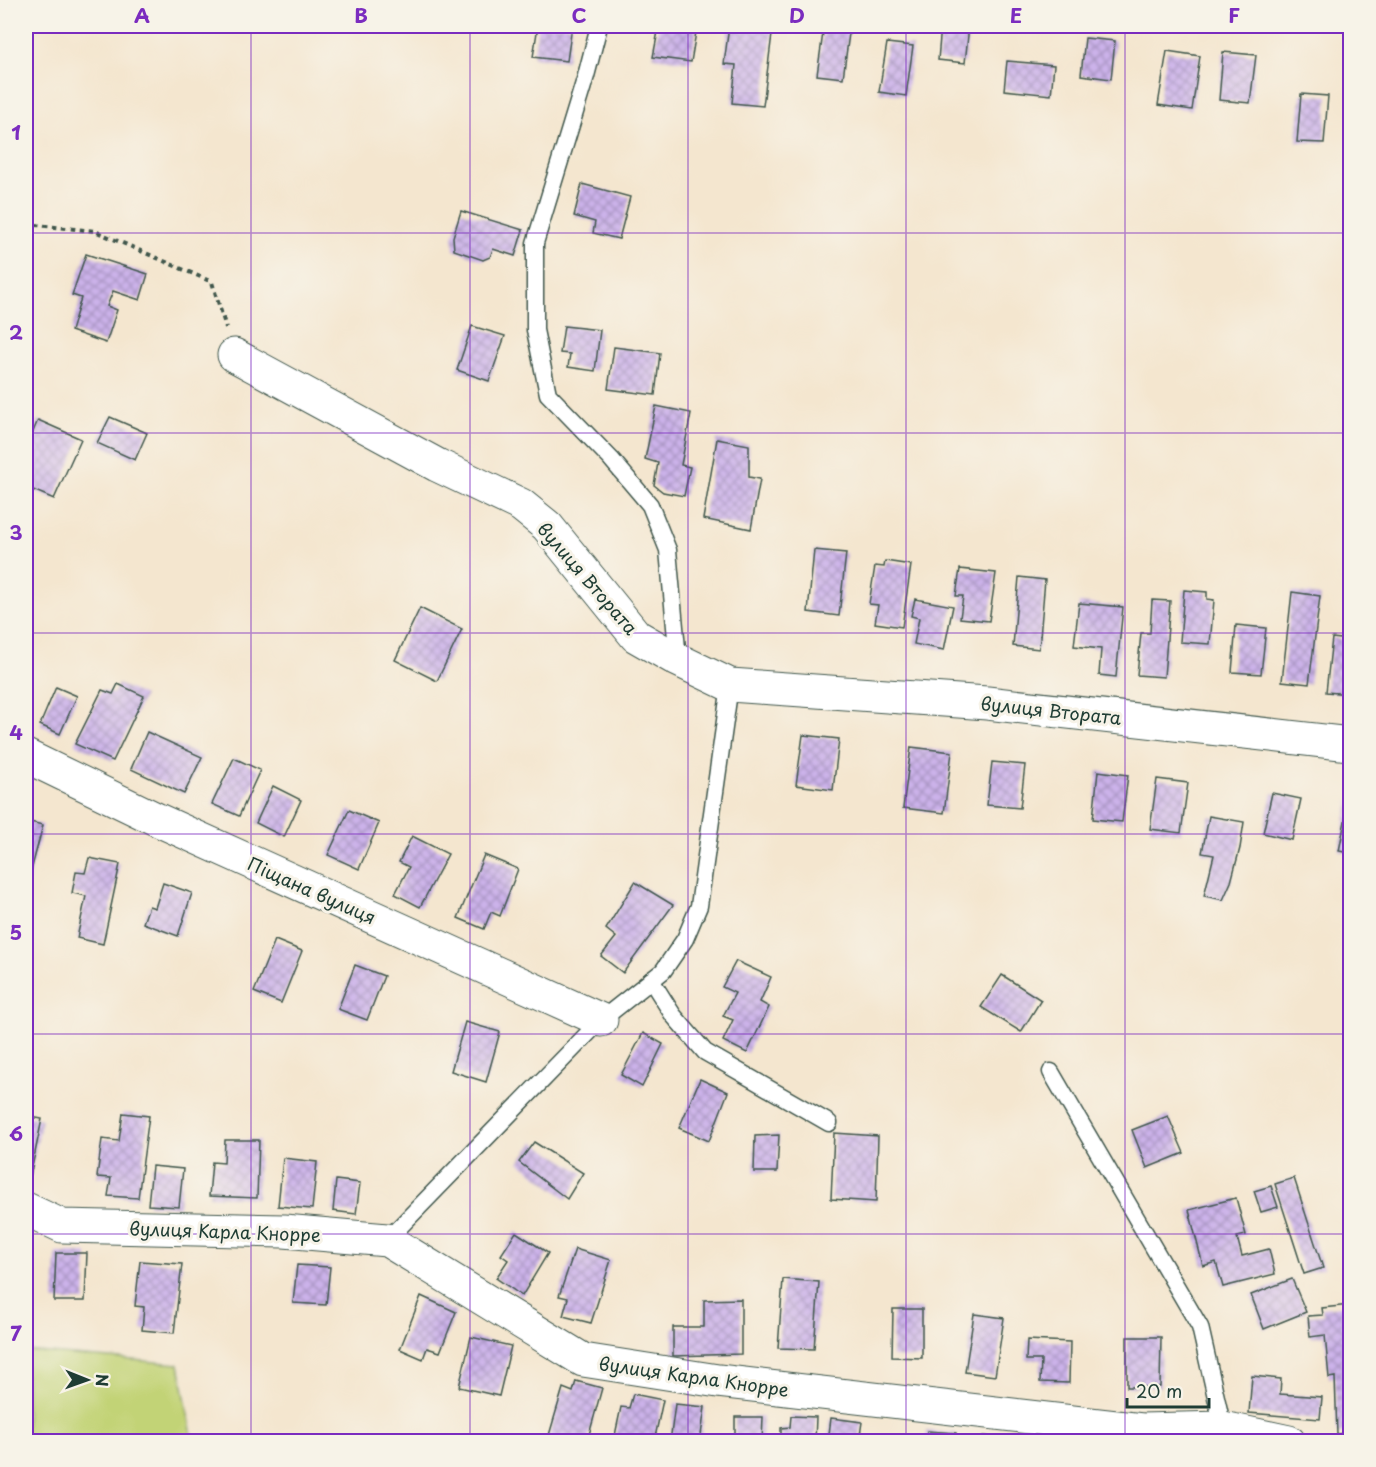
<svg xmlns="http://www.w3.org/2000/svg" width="1376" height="1467" font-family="'Playpen Sans',sans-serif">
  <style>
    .grass { fill: #c2d376; stroke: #708855; stroke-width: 1.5 }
    .building { fill: url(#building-cross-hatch) }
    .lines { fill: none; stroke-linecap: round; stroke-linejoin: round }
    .service-casing { stroke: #3f564b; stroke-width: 19 }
    .minor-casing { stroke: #3f564b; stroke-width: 35 }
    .path { stroke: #3f564b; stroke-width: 4; stroke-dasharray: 4.5 4.5; stroke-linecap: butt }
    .service { stroke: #fff; stroke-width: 16 }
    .minor { stroke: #fff; stroke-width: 33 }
    .grid { fill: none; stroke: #7b2cbf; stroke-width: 1.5; stroke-opacity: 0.55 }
    .labels { text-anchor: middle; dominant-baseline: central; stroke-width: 6; stroke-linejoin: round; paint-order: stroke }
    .street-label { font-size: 18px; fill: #1f3d34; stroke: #f7f3e8 }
    .neatline { fill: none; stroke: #7b2cbf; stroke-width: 2 }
    .grid-label { font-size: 20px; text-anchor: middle; font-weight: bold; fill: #7b2cbf }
  </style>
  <defs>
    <pattern id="building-cross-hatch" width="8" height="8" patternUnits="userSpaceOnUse" patternTransform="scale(1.5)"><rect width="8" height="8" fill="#ccb2ea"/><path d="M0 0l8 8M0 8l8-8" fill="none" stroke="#a592be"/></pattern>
  </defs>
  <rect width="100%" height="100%" fill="#f7f3e8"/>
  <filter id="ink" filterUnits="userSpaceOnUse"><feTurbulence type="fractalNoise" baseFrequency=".0167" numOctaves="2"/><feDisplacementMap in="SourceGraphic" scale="12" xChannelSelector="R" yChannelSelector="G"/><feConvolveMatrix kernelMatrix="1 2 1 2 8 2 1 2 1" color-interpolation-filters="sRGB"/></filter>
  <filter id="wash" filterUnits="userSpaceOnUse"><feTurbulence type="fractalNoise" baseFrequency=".008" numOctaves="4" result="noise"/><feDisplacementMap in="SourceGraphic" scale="24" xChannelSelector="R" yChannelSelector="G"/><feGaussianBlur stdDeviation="1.35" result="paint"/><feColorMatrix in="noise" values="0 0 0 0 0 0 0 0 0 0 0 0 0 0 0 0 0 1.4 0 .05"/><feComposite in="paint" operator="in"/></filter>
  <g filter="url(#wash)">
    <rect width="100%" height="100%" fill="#f4e6cf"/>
    <polygon class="grass" points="26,1351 179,1364 193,1441 26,1441"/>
    <g id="blocks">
      <g class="building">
        <polygon points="538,26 572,26 567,61 533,57"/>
        <polygon points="659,26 697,26 691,62 653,57"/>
        <polygon points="729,26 773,26 763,106 732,103 736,65 724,64"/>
        <polygon points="824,26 850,26 843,78 817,75"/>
        <polygon points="941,26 969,26 965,63 938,60"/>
        <polygon points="1085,38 1115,41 1111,79 1081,75"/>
        <polygon points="887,43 913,46 906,96 879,92"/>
        <polygon points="1167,51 1200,56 1192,110 1158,105"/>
        <polygon points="1223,52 1256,55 1250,103 1219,100"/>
        <polygon points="1007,61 1054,65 1051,95 1004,90"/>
        <polygon points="1301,94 1328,96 1324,143 1297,142"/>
        <polygon points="582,184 630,197 619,239 593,233 595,222 574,216"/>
        <polygon points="461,211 523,230 515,256 493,249 490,257 483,260 454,250 453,237"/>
        <polygon points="86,254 148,274 140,300 113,291 107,306 117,310 106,343 71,331 81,298 72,295"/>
        <polygon points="472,326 505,336 489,381 457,370"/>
        <polygon points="564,326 600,330 595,371 568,367 570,354 560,353"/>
        <polygon points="614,347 660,353 655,395 608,389"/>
        <polygon points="656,406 691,413 681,465 690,467 684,496 663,492 654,485 658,463 645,459"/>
        <polygon points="110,417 147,433 135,460 97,443"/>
        <polygon points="38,420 81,439 54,499 26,487 26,448"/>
        <polygon points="717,439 749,445 749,477 760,479 751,529 703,519"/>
        <polygon points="814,550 846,553 839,616 808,612"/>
        <polygon points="885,561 911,565 902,627 875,623 878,605 869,604 875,566 884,567"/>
        <polygon points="960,569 996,573 989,621 960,618 963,596 956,596"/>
        <polygon points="1019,577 1045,580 1039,649 1013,646"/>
        <polygon points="1184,590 1207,592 1207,599 1214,600 1210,644 1180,642"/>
        <polygon points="1292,592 1320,596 1309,684 1282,681"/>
        <polygon points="915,599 953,606 944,650 914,644 919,618 911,616"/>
        <polygon points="1152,600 1170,601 1164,677 1137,675 1141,633 1150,633"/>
        <polygon points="1079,603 1123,607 1116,677 1099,675 1101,649 1074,646"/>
        <polygon points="420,608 462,629 437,681 395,660"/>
        <polygon points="1236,625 1266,628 1261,674 1232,672"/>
        <polygon points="1332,638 1350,640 1350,694 1326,692"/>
        <polygon points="118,684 144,696 113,761 75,744 102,690 113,694"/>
        <polygon points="56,687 77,696 60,734 40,725"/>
        <polygon points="147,732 202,757 184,794 131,769"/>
        <polygon points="803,735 839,739 833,790 796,785"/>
        <polygon points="911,747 952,752 944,813 903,808"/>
        <polygon points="234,758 260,770 239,816 212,804"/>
        <polygon points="992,762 1025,765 1020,808 987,805"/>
        <polygon points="1098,771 1128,775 1122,822 1093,819"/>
        <polygon points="1157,779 1188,783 1181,833 1150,829"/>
        <polygon points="273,786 301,800 284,837 256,823"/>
        <polygon points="1272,793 1301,799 1292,840 1263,833"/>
        <polygon points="1349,801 1350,801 1350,853 1339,851"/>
        <polygon points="349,810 379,823 359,869 328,855"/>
        <polygon points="1209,816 1244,822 1240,848 1231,882 1223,900 1204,896 1214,855 1202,853"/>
        <polygon points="26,821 43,825 26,890"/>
        <polygon points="412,836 448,854 420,907 395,894 409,867 399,862"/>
        <polygon points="484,855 518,869 500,916 491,912 484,929 458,918"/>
        <polygon points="89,858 120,864 103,944 77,938 86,896 72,893 76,872 85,873"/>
        <polygon points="635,882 673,905 623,973 601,956 616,937 606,929"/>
        <polygon points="163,883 192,893 178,936 143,923 149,906 155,908"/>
        <polygon points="275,940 302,951 281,1003 254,992"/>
        <polygon points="736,961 771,977 760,1002 769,1007 747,1053 723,1041 733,1020 723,1016 735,993 722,987"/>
        <polygon points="355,965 384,976 367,1020 338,1009"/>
        <polygon points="1002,975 1041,1000 1021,1032 981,1007"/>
        <polygon points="465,1022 500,1032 486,1082 451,1071"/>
        <polygon points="643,1033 663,1044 642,1087 621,1075"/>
        <polygon points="700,1079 728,1092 709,1141 679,1128"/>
        <polygon points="123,1113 149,1116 138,1198 108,1196 111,1178 97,1177 102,1139 119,1141"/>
        <polygon points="26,1116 42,1119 30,1177 26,1176"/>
        <polygon points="1168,1116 1184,1153 1147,1168 1132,1130"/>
        <polygon points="834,1133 878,1136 876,1202 831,1199"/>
        <polygon points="779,1135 777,1172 754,1172 755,1136"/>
        <polygon points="225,1140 259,1140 257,1198 209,1196 212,1162 224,1163"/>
        <polygon points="534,1142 583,1173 567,1199 519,1162"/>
        <polygon points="283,1158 317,1162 312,1209 278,1206"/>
        <polygon points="152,1166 183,1169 179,1207 148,1205"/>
        <polygon points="1294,1178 1323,1268 1304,1274 1275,1184"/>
        <polygon points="336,1180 360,1183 356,1214 333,1211"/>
        <polygon points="1271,1186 1278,1207 1261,1212 1254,1191"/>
        <polygon points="1236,1198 1246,1235 1237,1237 1242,1256 1269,1249 1275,1274 1223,1287 1216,1262 1203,1266 1189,1210"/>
        <polygon points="516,1232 548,1253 522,1296 496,1278 508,1260 501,1255"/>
        <polygon points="575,1249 611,1260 591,1323 563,1316 568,1298 559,1296"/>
        <polygon points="56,1253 87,1253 85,1301 54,1301"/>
        <polygon points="140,1261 182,1264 174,1333 142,1330 144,1307 135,1306"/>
        <polygon points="297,1265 330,1267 326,1305 293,1303"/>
        <polygon points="783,1279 819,1282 814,1349 778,1348"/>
        <polygon points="1292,1279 1306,1312 1264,1329 1251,1295"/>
        <polygon points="421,1296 456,1312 440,1352 427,1348 423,1359 400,1349"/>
        <polygon points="741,1299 741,1354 673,1356 673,1327 704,1327 704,1300"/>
        <polygon points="1350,1305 1350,1432 1337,1434 1335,1377 1329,1378 1325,1335 1310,1337 1308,1316 1323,1315 1322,1308"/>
        <polygon points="893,1309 922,1309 922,1358 892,1357"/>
        <polygon points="974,1314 1004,1318 995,1376 965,1372"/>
        <polygon points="471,1337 511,1346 499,1396 459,1387"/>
        <polygon points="1127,1337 1161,1337 1160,1387 1127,1387"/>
        <polygon points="1027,1340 1070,1342 1069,1383 1040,1382 1041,1360 1026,1360"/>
        <polygon points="1252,1376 1281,1379 1280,1394 1322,1397 1320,1419 1249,1413"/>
        <polygon points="576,1381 602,1388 587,1442 547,1442 563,1388 573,1392"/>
        <polygon points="633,1394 663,1400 654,1442 614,1440 621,1407 629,1408"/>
        <polygon points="675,1404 705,1407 700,1442 670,1442"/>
        <polygon points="791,1416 816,1417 815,1442 781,1442 781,1428 790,1427"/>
        <polygon points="735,1417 763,1417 762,1442 724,1442 724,1436 735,1435"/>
        <polygon points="831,1418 862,1422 859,1442 828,1442"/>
        <polygon points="927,1431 956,1433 955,1442 926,1442"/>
        <polygon points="983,1436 1022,1440 1022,1442 983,1442"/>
      </g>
    </g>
  </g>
  <g filter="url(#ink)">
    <use href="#blocks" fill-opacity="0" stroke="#3f564b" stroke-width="1.5"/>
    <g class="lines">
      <defs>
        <g id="service">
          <polyline points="599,26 586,76 535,243 535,330 548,394 611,459 650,505 668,550 678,660"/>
          <polyline points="651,980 673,1015 705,1052 829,1123"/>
          <polyline points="1051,1072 1200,1327 1223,1428"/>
          <polyline points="387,1240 601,1020 663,971 685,939 699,906 730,685"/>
        </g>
        <g id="minor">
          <polyline points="234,355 437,465 521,505 547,526 636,636 678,660 730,685 987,703 1350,744"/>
          <polyline points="26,756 158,820 601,1020"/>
          <polyline points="26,1209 62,1226 284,1231 387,1240 583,1360 718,1381 1142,1430 1223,1428 1289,1442"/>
        </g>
      </defs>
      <use href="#service" class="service-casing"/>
      <use href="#minor" class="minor-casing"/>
      <polyline class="path" points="26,224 95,231 212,282 226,328"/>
      <use href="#service" class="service"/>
      <use href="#minor" class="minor"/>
    </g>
  </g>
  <path class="grid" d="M251 26V1442M470 26V1442M688 26V1442M906 26V1442M1125 26V1442M26 233H1350M26 433H1350M26 633H1350M26 834H1350M26 1034H1350M26 1234H1350"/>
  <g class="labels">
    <g class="street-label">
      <text transform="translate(588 578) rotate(49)">вулиця Втората</text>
      <text transform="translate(1051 710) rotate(6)">вулиця Втората</text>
      <text transform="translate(312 890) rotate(24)">Піщана вулиця</text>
      <text transform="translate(225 1231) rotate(2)">вулиця Карла Кнорре</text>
      <text transform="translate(694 1376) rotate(8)">вулиця Карла Кнорре</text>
    </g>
  </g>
  <rect width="1376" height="1467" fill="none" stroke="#f7f3e8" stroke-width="66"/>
  <g transform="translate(87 1380) rotate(91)" stroke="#f7f3e8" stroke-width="4.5" paint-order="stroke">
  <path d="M0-4.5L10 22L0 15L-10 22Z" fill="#1f3d34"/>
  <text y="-9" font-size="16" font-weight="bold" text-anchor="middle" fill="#1f3d34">N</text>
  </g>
  <path d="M1127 1398v9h82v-9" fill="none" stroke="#1f3d34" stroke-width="3"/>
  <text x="1136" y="1398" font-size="18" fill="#1f3d34" stroke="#f7f3e8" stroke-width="4.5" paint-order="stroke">20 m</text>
  <rect x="33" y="33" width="1310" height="1401" class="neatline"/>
  <g class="grid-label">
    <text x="142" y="23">A</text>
    <text x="361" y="23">B</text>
    <text x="579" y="23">C</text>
    <text x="797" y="23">D</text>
    <text x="1016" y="23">E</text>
    <text x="1234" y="23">F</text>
    <text x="16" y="140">1</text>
    <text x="16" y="340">2</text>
    <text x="16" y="540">3</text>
    <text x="16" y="740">4</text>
    <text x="16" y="940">5</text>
    <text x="16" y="1141">6</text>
    <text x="16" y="1341">7</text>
  </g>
</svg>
